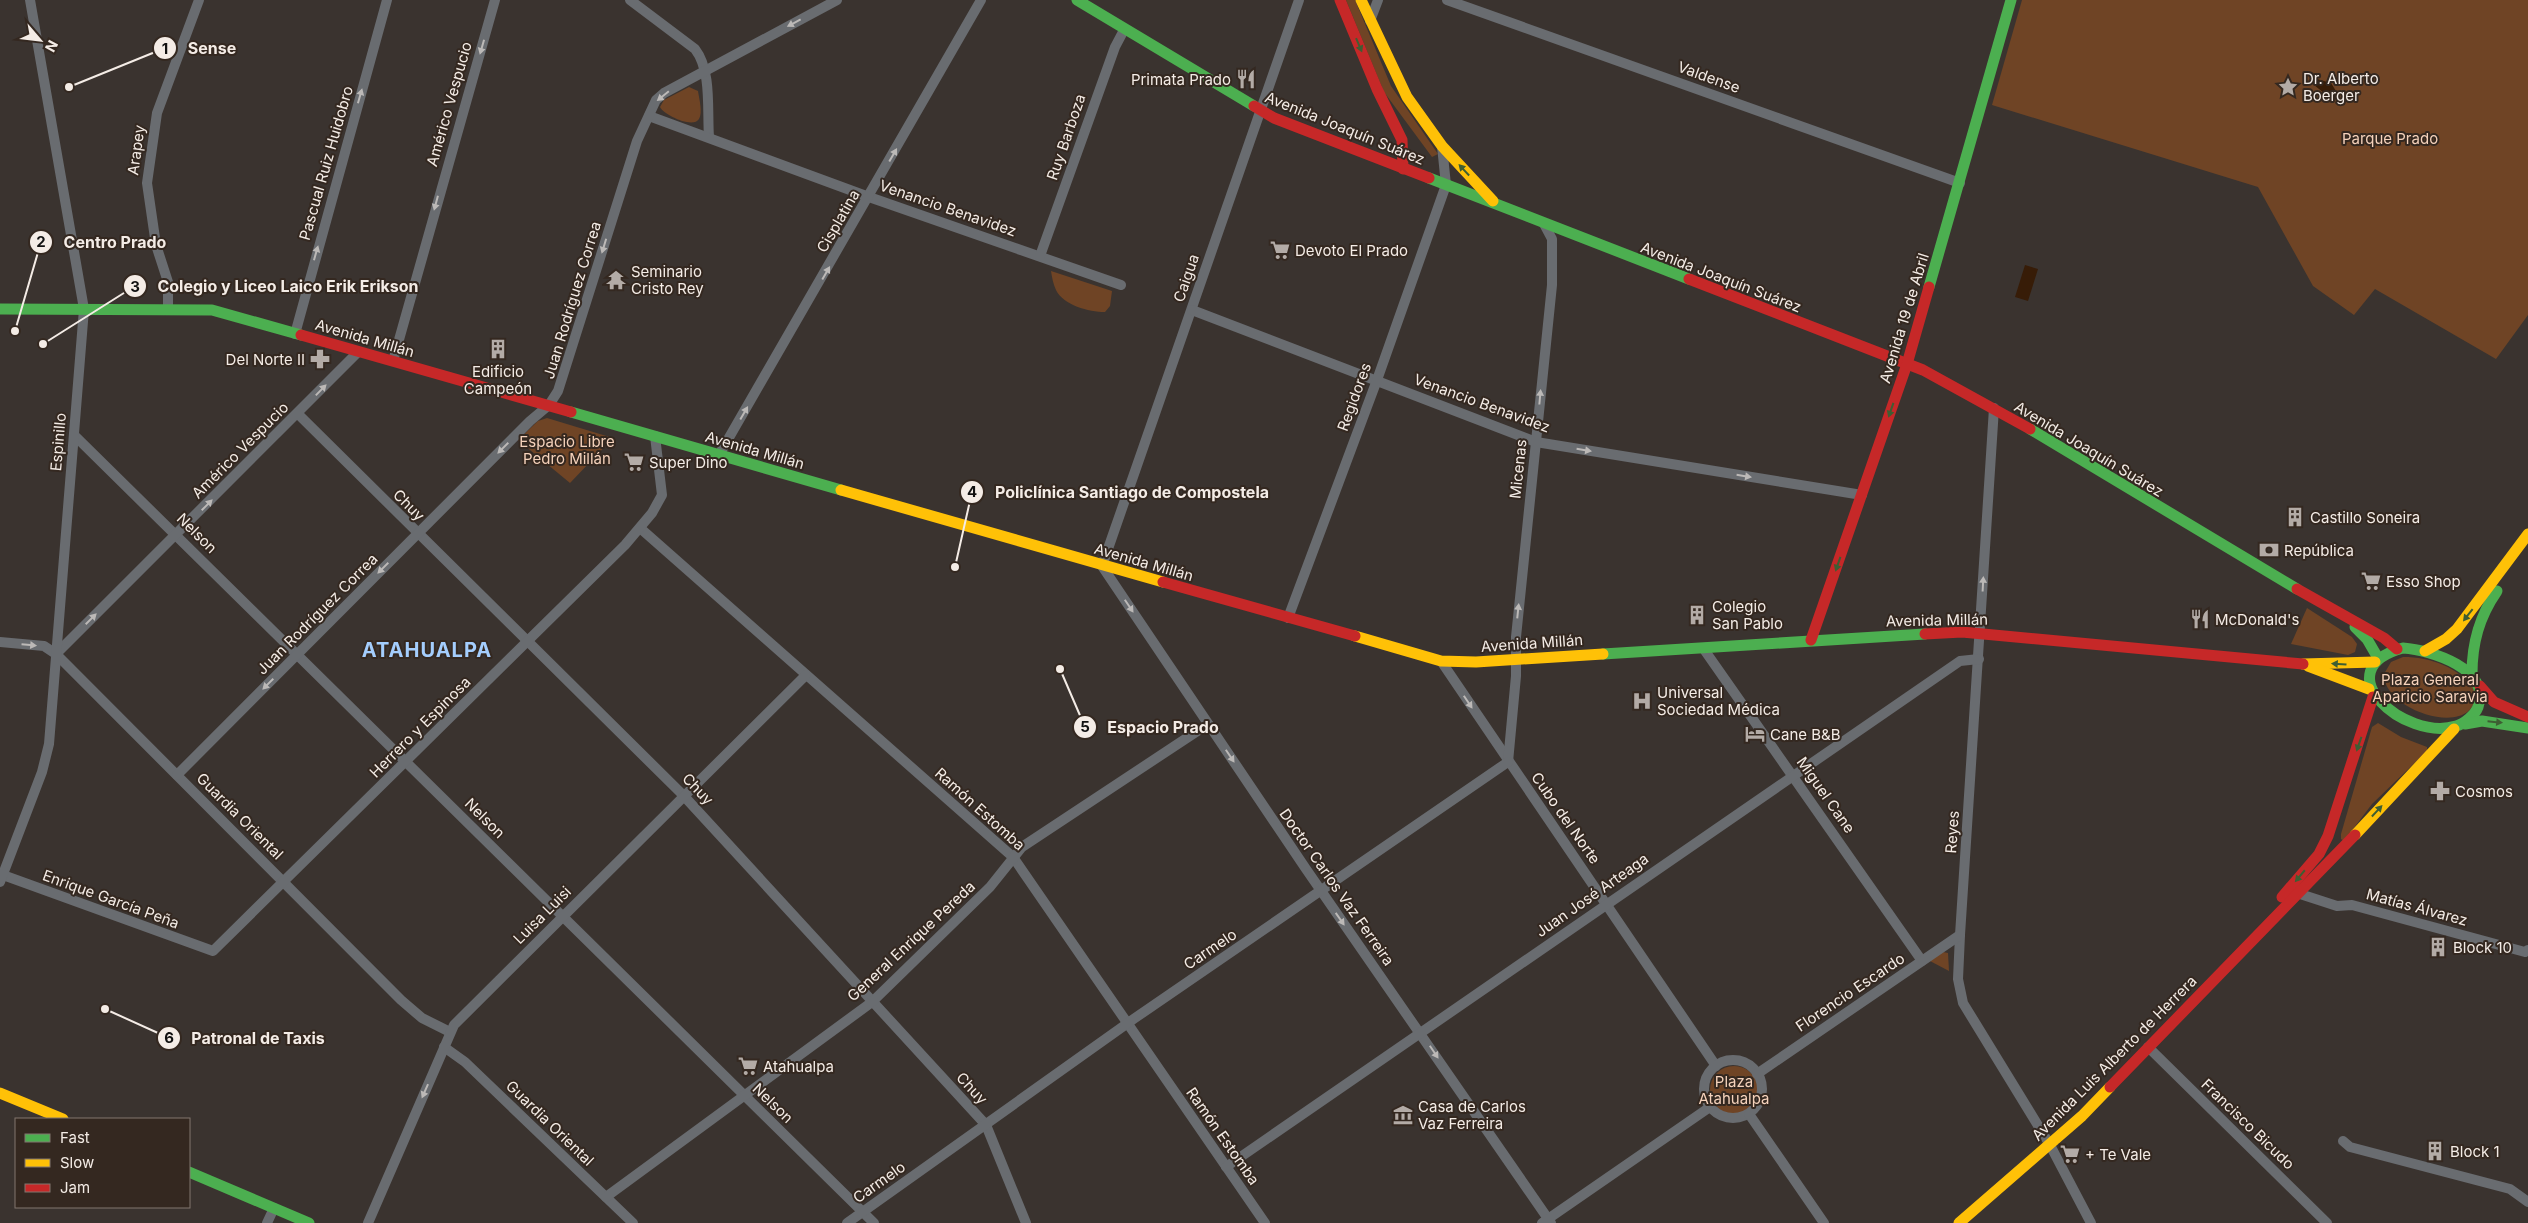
<svg xmlns="http://www.w3.org/2000/svg" width="2528" height="1223" font-family="Inter,sans-serif">
  <style>
    .green { fill: #6f4425 }
    .water { fill: #371c07 }
    .lines { fill: none; stroke-linecap: round; stroke-linejoin: round }
    .street { stroke: #696c70; stroke-width: 10 }
    .fast { stroke: #4caf50; stroke-width: 11 }
    .slow { stroke: #ffc107; stroke-width: 11 }
    .jam { stroke: #c62828; stroke-width: 11 }
    .oneway { fill: #bcb9b7 }
    .oneway2 { fill: #3e5e33 }
    .labels { text-anchor: middle; dominant-baseline: central; stroke-width: 4; stroke-linejoin: round; paint-order: stroke }
    .street-label { font-size: 15px; fill: #f4ece6; stroke: #342820 }
    .poi-label { font-size: 15px; fill: #f4ece6; stroke: #342820; text-anchor: start }
    .park-label { font-size: 15px; fill: #f5d2bb; stroke: #342820 }
    .district-label { font-size: 20px; font-weight: bold; letter-spacing: 1px; fill: #a4cdfc; stroke: #342820 }
    .leader { fill: none; stroke: #f4ece6; stroke-width: 2 }
    .callout-dot { fill: #f4ece6; stroke: #342820; stroke-width: 2 }
    .mark-label { font-size: 15px; text-anchor: middle; font-weight: bold; fill: #111 }
    .callout-label { font-size: 16px; text-anchor: middle; font-weight: bold; fill: #f4ece6; stroke: #342820; stroke-width: 4; stroke-linejoin: round; paint-order: stroke }
  </style>
  <rect width="100%" height="100%" fill="#3a332f"/>
  <g class="green">
    <polygon points="1346,0 1355,0 1391,86 1438,154 1432,157 1384,92"/>
    <polygon points="2022,0 2528,0 2528,315 2496,359 2375,289 2354,315 2313,286 2258,187 1992,105"/>
    <path d="M689 87 698 91C699 98 703 113 699 119 693 129 664 115 660 107L664 100Z"/>
    <path d="M1051 271 1112 291 1110 306 1105 312C1089 312 1063 305 1056 290 1053 284 1052 277 1051 271Z"/>
    <polygon points="547,418 613,438 570,483 518,440 538,421"/>
    <polygon points="2307,608 2352,637 2357,644 2355,652 2348,655 2291,644"/>
    <path d="M2403 657C2431 657 2458 667 2475 690 2481 741 2383 713 2384 674L2391 662Z"/>
    <polygon points="2378,723 2401,737 2427,747 2427,751 2372,804 2344,841 2341,839 2341,834 2372,727"/>
    <polygon points="1943,952 1948,953 1949,971 1930,961"/>
    <circle cx="1734" cy="1090" r="24"/>
  </g>
  <g class="water">
    <polygon points="2317,79 2331,83 2336,91 2332,94 2324,93 2314,85"/>
    <polygon points="2025,265 2038,269 2028,301 2015,297"/>
  </g>
  <g class="lines">
    <g class="street">
      <path d="M630 0 695 49C712 71 707 110 709 137"/>
      <polyline points="1299,0 1102,566 1306,869 1551,1223"/>
      <polyline points="1447,0 1960,183"/>
      <polyline points="1370,21 1378,0"/>
      <polyline points="649,116 869,197 1121,285"/>
      <polyline points="1040,256 1115,47 1124,30"/>
      <polyline points="168,309 168,282 156,245 147,183 157,113 199,0"/>
      <polyline points="1192,310 1536,442 1862,495"/>
      <polyline points="295,334 387,0"/>
      <polyline points="393,361 495,0"/>
      <polyline points="1994,408 1960,935 1958,979 1963,1003 2050,1145 2091,1223"/>
      <polyline points="298,414 683,795 986,1125 1026,1223"/>
      <polyline points="74,435 874,1223"/>
      <polyline points="719,455 981,0"/>
      <polyline points="640,528 1013,857 1265,1223"/>
      <polyline points="1288,618 1377,380 1446,185 1442,146"/>
      <polyline points="0,642 44,646 56,654 401,1000 422,1018 450,1032"/>
      <polyline points="1703,648 1922,961"/>
      <polyline points="56,654 358,352"/>
      <polyline points="1441,661 1716,1066"/>
      <polyline points="1508,762 1516,676 1516,637 1552,285 1552,239 1544,224"/>
      <polyline points="177,775 530,421 549,405 558,391 637,141 656,100 664,93 837,0"/>
      <polyline points="0,874 213,951 625,545 652,513 662,495 655,436"/>
      <polyline points="0,882 42,772 49,744 84,309 30,0"/>
      <polyline points="2297,893 2337,906 2352,905 2525,952 2528,950"/>
      <polyline points="444,1047 465,1062 633,1223"/>
      <polyline points="2148,1047 2327,1223"/>
      <circle cx="1733" cy="1089" r="29"/>
      <polyline points="1757,1074 1960,935"/>
      <polyline points="1749,1114 1824,1223"/>
      <polyline points="2343,1141 2350,1147 2510,1189 2528,1202"/>
      <polyline points="1226,1167 1960,661 1979,659"/>
      <polyline points="606,1197 872,1002 990,887 1022,847 1208,724"/>
      <polyline points="267,1223 274,1208"/>
      <polyline points="368,1223 454,1025 806,675"/>
      <polyline points="847,1223 1135,1018 1508,762"/>
      <polyline points="1542,1223 1710,1107"/>
    </g>
    <g class="fast">
      <polyline points="1077,0 1254,106"/>
      <polyline points="1429,178 1689,279"/>
      <polyline points="1929,287 2011,0"/>
      <polyline points="0,309 212,310 301,335"/>
      <polyline points="571,412 841,490"/>
      <polyline points="2030,429 2297,589"/>
      <polyline points="2355,627 2367,639 2378,658"/>
      <path d="M2403 648C2431 650 2492 669 2478 707 2475 715 2464 724 2456 726 2405 742 2323 670 2403 648Z"/>
      <polyline points="1603,654 1925,634"/>
      <path d="M2472 674C2472 643 2479 617 2497 591"/>
      <polyline points="2465,724 2482,721 2528,728"/>
      <polyline points="189,1172 309,1223"/>
    </g>
    <g class="slow">
      <polyline points="1361,0 1407,97 1442,146 1493,201"/>
      <polyline points="841,490 1163,582"/>
      <polyline points="1355,636 1441,661 1476,662 1603,654"/>
      <polyline points="2425,651 2446,639 2457,629 2528,534"/>
      <polyline points="2303,664 2375,662"/>
      <polyline points="2308,666 2369,689"/>
      <polyline points="2355,835 2454,729"/>
      <polyline points="0,1093 63,1119"/>
      <polyline points="1959,1223 2082,1116 2110,1087"/>
    </g>
    <g class="jam">
      <polyline points="1340,0 1377,89 1402,140 1403,169"/>
      <polyline points="1254,106 1274,118 1429,178"/>
      <polyline points="1689,279 1923,370 2030,429"/>
      <polyline points="301,335 571,412"/>
      <polyline points="1163,582 1355,636"/>
      <polyline points="2297,589 2384,638 2397,649"/>
      <polyline points="1925,634 1962,632 2303,664"/>
      <polyline points="1811,640 1907,364 1929,287"/>
      <polyline points="2480,686 2494,702 2528,717"/>
      <polyline points="2282,897 2319,854 2328,836 2373,697"/>
      <polyline points="2110,1087 2355,835"/>
    </g>
  </g>
  <defs><path id="oneway-solid" d="M-6-.8H1V-3.2L6.5 0L1 3.2V.8H-6Z" transform="scale(1.25)"/></defs>
  <g class="oneway">
    <use href="#oneway-solid" transform="translate(794 23) rotate(152)"/>
    <use href="#oneway-solid" transform="translate(482 47) rotate(106)"/>
    <use href="#oneway-solid" transform="translate(360 96) rotate(-74)"/>
    <use href="#oneway-solid" transform="translate(663 96) rotate(141)"/>
    <use href="#oneway-solid" transform="translate(893 155) rotate(-60)"/>
    <use href="#oneway-solid" transform="translate(436 203) rotate(105)"/>
    <use href="#oneway-solid" transform="translate(604 246) rotate(107)"/>
    <use href="#oneway-solid" transform="translate(316 253) rotate(-74)"/>
    <use href="#oneway-solid" transform="translate(826 273) rotate(-60)"/>
    <use href="#oneway-solid" transform="translate(321 390) rotate(-46)"/>
    <use href="#oneway-solid" transform="translate(1540 397) rotate(-85)"/>
    <use href="#oneway-solid" transform="translate(744 413) rotate(-60)"/>
    <use href="#oneway-solid" transform="translate(503 448) rotate(135)"/>
    <use href="#oneway-solid" transform="translate(1584 450) rotate(9)"/>
    <use href="#oneway-solid" transform="translate(1744 476) rotate(9)"/>
    <use href="#oneway-solid" transform="translate(207 505) rotate(-45)"/>
    <use href="#oneway-solid" transform="translate(383 568) rotate(135)"/>
    <use href="#oneway-solid" transform="translate(1983 584) rotate(-87)"/>
    <use href="#oneway-solid" transform="translate(1129 606) rotate(56)"/>
    <use href="#oneway-solid" transform="translate(1518 611) rotate(-84)"/>
    <use href="#oneway-solid" transform="translate(91 619) rotate(-45)"/>
    <use href="#oneway-solid" transform="translate(29 645) rotate(5)"/>
    <use href="#oneway-solid" transform="translate(268 684) rotate(135)"/>
    <use href="#oneway-solid" transform="translate(1468 702) rotate(56)"/>
    <use href="#oneway-solid" transform="translate(1230 756) rotate(56)"/>
    <use href="#oneway-solid" transform="translate(1340 919) rotate(55)"/>
    <use href="#oneway-solid" transform="translate(1434 1052) rotate(56)"/>
    <use href="#oneway-solid" transform="translate(425 1091) rotate(114)"/>
  </g>
  <g class="oneway2">
    <use href="#oneway-solid" transform="translate(1359 45) rotate(67)"/>
    <use href="#oneway-solid" transform="translate(1464 170) rotate(-133)"/>
    <use href="#oneway-solid" transform="translate(1891 410) rotate(109)"/>
    <use href="#oneway-solid" transform="translate(1838 564) rotate(109)"/>
    <use href="#oneway-solid" transform="translate(2468 615) rotate(128)"/>
    <use href="#oneway-solid" transform="translate(2339 664) rotate(-176)"/>
    <use href="#oneway-solid" transform="translate(2495 722) rotate(6)"/>
    <use href="#oneway-solid" transform="translate(2359 744) rotate(109)"/>
    <use href="#oneway-solid" transform="translate(2377 811) rotate(-47)"/>
    <use href="#oneway-solid" transform="translate(2300 876) rotate(130)"/>
  </g>
  <defs>
    <symbol id="restaurant-bare" viewBox="-9 -9 18 18"><path d="M-5-6h1v4h1v-4h1v4h1v-4h1v5L-1.5 .5V6h-2V.5L-5-1ZM5-6V6H3V1.5H1.5Q1.5-4 5-6Z" fill="#b3aba6" stroke="#342820" stroke-width="2.5" paint-order="stroke"/></symbol>
    <symbol id="sight-bare" viewBox="-9 -9 18 18"><path d="M0-6L1.8-2.2L6-1.7L2.9 1.2L3.7 5.4L0 3.3L-3.7 5.4L-2.9 1.2L-6-1.7L-1.8-2.2Z" fill="#b3aba6" stroke="#342820" stroke-width="2.5" paint-order="stroke"/></symbol>
    <symbol id="supermarket-bare" viewBox="-9 -9 18 18"><path d="M-6-5.5h2.5l.6 2H6L4.5 2H-2.5L-4.4-4H-6ZM-1.5 3.2a1.3 1.3 0 1 0 .1 0ZM3 3.2a1.3 1.3 0 1 0 .1 0Z" fill="#b3aba6" stroke="#342820" stroke-width="2.5" paint-order="stroke"/></symbol>
    <symbol id="temple-bare" viewBox="-9 -9 18 18"><path d="M0-6L5-2H3V0L6.5 2.5H4V6H1.5V3h-3V6H-4V2.5H-6.5L-3 0V-2H-5Z" fill="#b3aba6" stroke="#342820" stroke-width="2.5" paint-order="stroke"/></symbol>
    <symbol id="building-bare" viewBox="-9 -9 18 18"><path d="M-4-6H4V6H1V3H-1V6H-4ZM-2.5-4.3h1.7v1.8h-1.7ZM.8-4.3h1.7v1.8H.8ZM-2.5-1h1.7V.8h-1.7ZM.8-1h1.7V.8H.8Z" fill="#b3aba6" stroke="#342820" stroke-width="2.5" paint-order="stroke"/></symbol>
    <symbol id="pharmacy-bare" viewBox="-9 -9 18 18"><path d="M-2-6h4v4h4v4h-4v4h-4v-4h-4v-4h4Z" fill="#b3aba6" stroke="#342820" stroke-width="2.5" paint-order="stroke"/></symbol>
    <symbol id="bank-bare" viewBox="-9 -9 18 18"><path d="M-6-4H6V4H-6ZM0-2.3a2.3 2.3 0 1 0 0 4.6a2.3 2.3 0 1 0 0-4.6Z" fill="#b3aba6" stroke="#342820" stroke-width="2.5" paint-order="stroke"/></symbol>
    <symbol id="hospital-bare" viewBox="-9 -9 18 18"><path d="M-5-5h3v3.5h4V-5h3V5h-3V1.5h-4V5h-3Z" fill="#b3aba6" stroke="#342820" stroke-width="2.5" paint-order="stroke"/></symbol>
    <symbol id="hotel-bare" viewBox="-9 -9 18 18"><path d="M-6-4.5h1.5V1H6V5H4.5V3h-9V5H-6ZM-4 0a1.8 1.8 0 1 1 3.6 0ZM.5 0V-2.5h3Q6-2.5 6 0Z" fill="#b3aba6" stroke="#342820" stroke-width="2.5" paint-order="stroke"/></symbol>
    <symbol id="museum-bare" viewBox="-9 -9 18 18"><path d="M0-6L6-3V-2H-6V-3ZM-5-1h2V3h-2ZM-1-1h2V3h-2ZM3-1h2V3H3ZM-6 4H6V6H-6Z" fill="#b3aba6" stroke="#342820" stroke-width="2.5" paint-order="stroke"/></symbol>
  </defs>
  <g fill-rule="evenodd">
    <use href="#restaurant-bare" x="1232" y="65" width="28" height="28"/>
    <use href="#sight-bare" x="2274" y="73" width="28" height="28"/>
    <use href="#supermarket-bare" x="1266" y="236" width="28" height="28"/>
    <use href="#temple-bare" x="602" y="266" width="28" height="28"/>
    <use href="#building-bare" x="484" y="335" width="28" height="28"/>
    <use href="#pharmacy-bare" x="306" y="345" width="28" height="28"/>
    <use href="#supermarket-bare" x="620" y="448" width="28" height="28"/>
    <use href="#building-bare" x="2281" y="503" width="28" height="28"/>
    <use href="#bank-bare" x="2255" y="536" width="28" height="28"/>
    <use href="#supermarket-bare" x="2357" y="567" width="28" height="28"/>
    <use href="#building-bare" x="1683" y="601" width="28" height="28"/>
    <use href="#restaurant-bare" x="2186" y="605" width="28" height="28"/>
    <use href="#hospital-bare" x="1628" y="687" width="28" height="28"/>
    <use href="#hotel-bare" x="1741" y="720" width="28" height="28"/>
    <use href="#pharmacy-bare" x="2426" y="777" width="28" height="28"/>
    <use href="#building-bare" x="2424" y="933" width="28" height="28"/>
    <use href="#supermarket-bare" x="734" y="1052" width="28" height="28"/>
    <use href="#museum-bare" x="1389" y="1101" width="28" height="28"/>
    <use href="#building-bare" x="2421" y="1137" width="28" height="28"/>
    <use href="#supermarket-bare" x="2056" y="1140" width="28" height="28"/>
  </g>
  <g class="labels">
    <g class="street-label">
      <text transform="translate(1709 77) rotate(20)">Valdense</text>
      <text transform="translate(449 104) rotate(-74)">Américo Vespucio</text>
      <text transform="translate(1345 128) rotate(22)">Avenida Joaquín Suárez</text>
      <text transform="translate(1066 137) rotate(-71)">Ruy Barboza</text>
      <text transform="translate(136 150) rotate(-82)">Arapey</text>
      <text transform="translate(326 163) rotate(-74)">Pascual Ruiz Huidobro</text>
      <text transform="translate(948 208) rotate(19)">Venancio Benavidez</text>
      <text transform="translate(838 221) rotate(-60)">Cisplatina</text>
      <text transform="translate(1721 277) rotate(21)">Avenida Joaquín Suárez</text>
      <text transform="translate(1186 278) rotate(-71)">Caigua</text>
      <text transform="translate(572 300) rotate(-73)">Juan Rodríguez Correa</text>
      <text transform="translate(1904 318) rotate(-73)">Avenida 19 de Abril</text>
      <text transform="translate(365 338) rotate(16)">Avenida Millán</text>
      <text transform="translate(1354 397) rotate(-70)">Regidores</text>
      <text transform="translate(1482 403) rotate(20)">Venancio Benavidez</text>
      <text transform="translate(58 442) rotate(-85)">Espinillo</text>
      <text transform="translate(2089 449) rotate(31)">Avenida Joaquín Suárez</text>
      <text transform="translate(240 450) rotate(-45)">Américo Vespucio</text>
      <text transform="translate(755 450) rotate(16)">Avenida Millán</text>
      <text transform="translate(1518 469) rotate(-84)">Micenas</text>
      <text transform="translate(409 505) rotate(45)">Chuy</text>
      <text transform="translate(197 533) rotate(45)">Nelson</text>
      <text transform="translate(1144 562) rotate(16)">Avenida Millán</text>
      <text transform="translate(317 614) rotate(-45)">Juan Rodríguez Correa</text>
      <text transform="translate(1937 620) rotate(-1)">Avenida Millán</text>
      <text transform="translate(1532 643) rotate(-4)">Avenida Millán</text>
      <text transform="translate(420 727) rotate(-45)">Herrero y Espinosa</text>
      <text transform="translate(698 789) rotate(46)">Chuy</text>
      <text transform="translate(1826 795) rotate(55)">Miguel Cane</text>
      <text transform="translate(980 809) rotate(42)">Ramón Estomba</text>
      <text transform="translate(240 816) rotate(45)">Guardia Oriental</text>
      <text transform="translate(485 818) rotate(45)">Nelson</text>
      <text transform="translate(1566 818) rotate(55)">Cubo del Norte</text>
      <text transform="translate(1952 832) rotate(-86)">Reyes</text>
      <text transform="translate(1337 887) rotate(55)">Doctor Carlos Vaz Ferreira</text>
      <text transform="translate(1592 895) rotate(-35)">Juan José Arteaga</text>
      <text transform="translate(111 899) rotate(20)">Enrique García Peña</text>
      <text transform="translate(2417 907) rotate(15)">Matías Álvarez</text>
      <text transform="translate(542 915) rotate(-45)">Luisa Luisi</text>
      <text transform="translate(911 941) rotate(-43)">General Enrique Pereda</text>
      <text transform="translate(1210 949) rotate(-34)">Carmelo</text>
      <text transform="translate(1850 992) rotate(-34)">Florencio Escardo</text>
      <text transform="translate(2114 1058) rotate(-45)">Avenida Luis Alberto de Herrera</text>
      <text transform="translate(972 1088) rotate(47)">Chuy</text>
      <text transform="translate(773 1103) rotate(44)">Nelson</text>
      <text transform="translate(550 1123) rotate(44)">Guardia Oriental</text>
      <text transform="translate(2248 1124) rotate(44)">Francisco Bicudo</text>
      <text transform="translate(1223 1136) rotate(55)">Ramón Estomba</text>
      <text transform="translate(879 1182) rotate(-35)">Carmelo</text>
    </g>
    <g class="poi-label">
      <text x="2303" y="78">Dr. Alberto<tspan x="2303" dy="17">Boerger</tspan></text>
      <text x="1231" y="79" text-anchor="end">Primata Prado</text>
      <text x="1295" y="250">Devoto El Prado</text>
      <text x="631" y="271">Seminario<tspan x="631" dy="17">Cristo Rey</tspan></text>
      <text x="305" y="359" text-anchor="end">Del Norte II</text>
      <text x="498" y="371" text-anchor="middle">Edificio<tspan x="498" dy="17">Campeón</tspan></text>
      <text x="649" y="462">Super Dino</text>
      <text x="2310" y="517">Castillo Soneira</text>
      <text x="2284" y="550">República</text>
      <text x="2386" y="581">Esso Shop</text>
      <text x="1712" y="606">Colegio<tspan x="1712" dy="17">San Pablo</tspan></text>
      <text x="2215" y="619">McDonald's</text>
      <text x="1657" y="692">Universal<tspan x="1657" dy="17">Sociedad Médica</tspan></text>
      <text x="1770" y="734">Cane B&amp;B</text>
      <text x="2455" y="791">Cosmos</text>
      <text x="2453" y="947">Block 10</text>
      <text x="763" y="1066">Atahualpa</text>
      <text x="1418" y="1106">Casa de Carlos<tspan x="1418" dy="17">Vaz Ferreira</tspan></text>
      <text x="2450" y="1151">Block 1</text>
      <text x="2085" y="1154">+ Te Vale</text>
    </g>
    <g class="park-label">
      <text x="2390" y="138">Parque Prado</text>
      <text x="567" y="441">Espacio Libre<tspan x="567" dy="17">Pedro Millán</tspan></text>
      <text x="2430" y="679">Plaza General<tspan x="2430" dy="17">Aparicio Saravia</tspan></text>
      <text x="1734" y="1081">Plaza<tspan x="1734" dy="17">Atahualpa</tspan></text>
    </g>
    <g class="district-label">
      <text x="427" y="650">ATAHUALPA</text>
    </g>
  </g>
  <path class="leader" d="M69 87L165 48M15 331L41 242M43 344L135 286M955 567L972 492M1060 669L1085 727M105 1009L169 1038"/>
  <g class="callout-dot">
    <circle cx="69" cy="87" r="5"/>
    <circle cx="15" cy="331" r="5"/>
    <circle cx="43" cy="344" r="5"/>
    <circle cx="955" cy="567" r="5"/>
    <circle cx="1060" cy="669" r="5"/>
    <circle cx="105" cy="1009" r="5"/>
    <circle cx="165" cy="48" r="12"/>
    <circle cx="41" cy="242" r="12"/>
    <circle cx="135" cy="286" r="12"/>
    <circle cx="972" cy="492" r="12"/>
    <circle cx="1085" cy="727" r="12"/>
    <circle cx="169" cy="1038" r="12"/>
  </g>
  <g class="mark-label">
    <text x="165" y="54">1</text>
    <text x="41" y="247">2</text>
    <text x="135" y="292">3</text>
    <text x="972" y="497">4</text>
    <text x="1085" y="732">5</text>
    <text x="169" y="1043">6</text>
  </g>
  <g class="callout-label">
    <text x="212" y="54">Sense</text>
    <text x="115" y="248">Centro Prado</text>
    <text x="288" y="292">Colegio y Liceo Laico Erik Erikson</text>
    <text x="1132" y="498">Policlínica Santiago de Compostela</text>
    <text x="1163" y="733">Espacio Prado</text>
    <text x="258" y="1044">Patronal de Taxis</text>
  </g>
  <rect x="15" y="1118" width="175" height="90" fill="#342820" stroke="#81766f"/>
  <rect x="25" y="1134" width="25" height="8" fill="#4caf50" stroke="#81766f"/>
  <text x="60" y="1143" font-size="15" fill="#f4ece6">Fast</text>
  <rect x="25" y="1159" width="25" height="8" fill="#ffc107" stroke="#81766f"/>
  <text x="60" y="1168" font-size="15" fill="#f4ece6">Slow</text>
  <rect x="25" y="1184" width="25" height="8" fill="#c62828" stroke="#81766f"/>
  <text x="60" y="1193" font-size="15" fill="#f4ece6">Jam</text>
  <g transform="translate(40 40) rotate(118)" stroke="#342820" stroke-width="4" paint-order="stroke">
  <path d="M0-4L9 19L0 12L-9 19Z" fill="#f4ece6"/>
  <text y="-8" font-size="14" font-weight="bold" text-anchor="middle" fill="#f4ece6">N</text>
  </g>
</svg>
